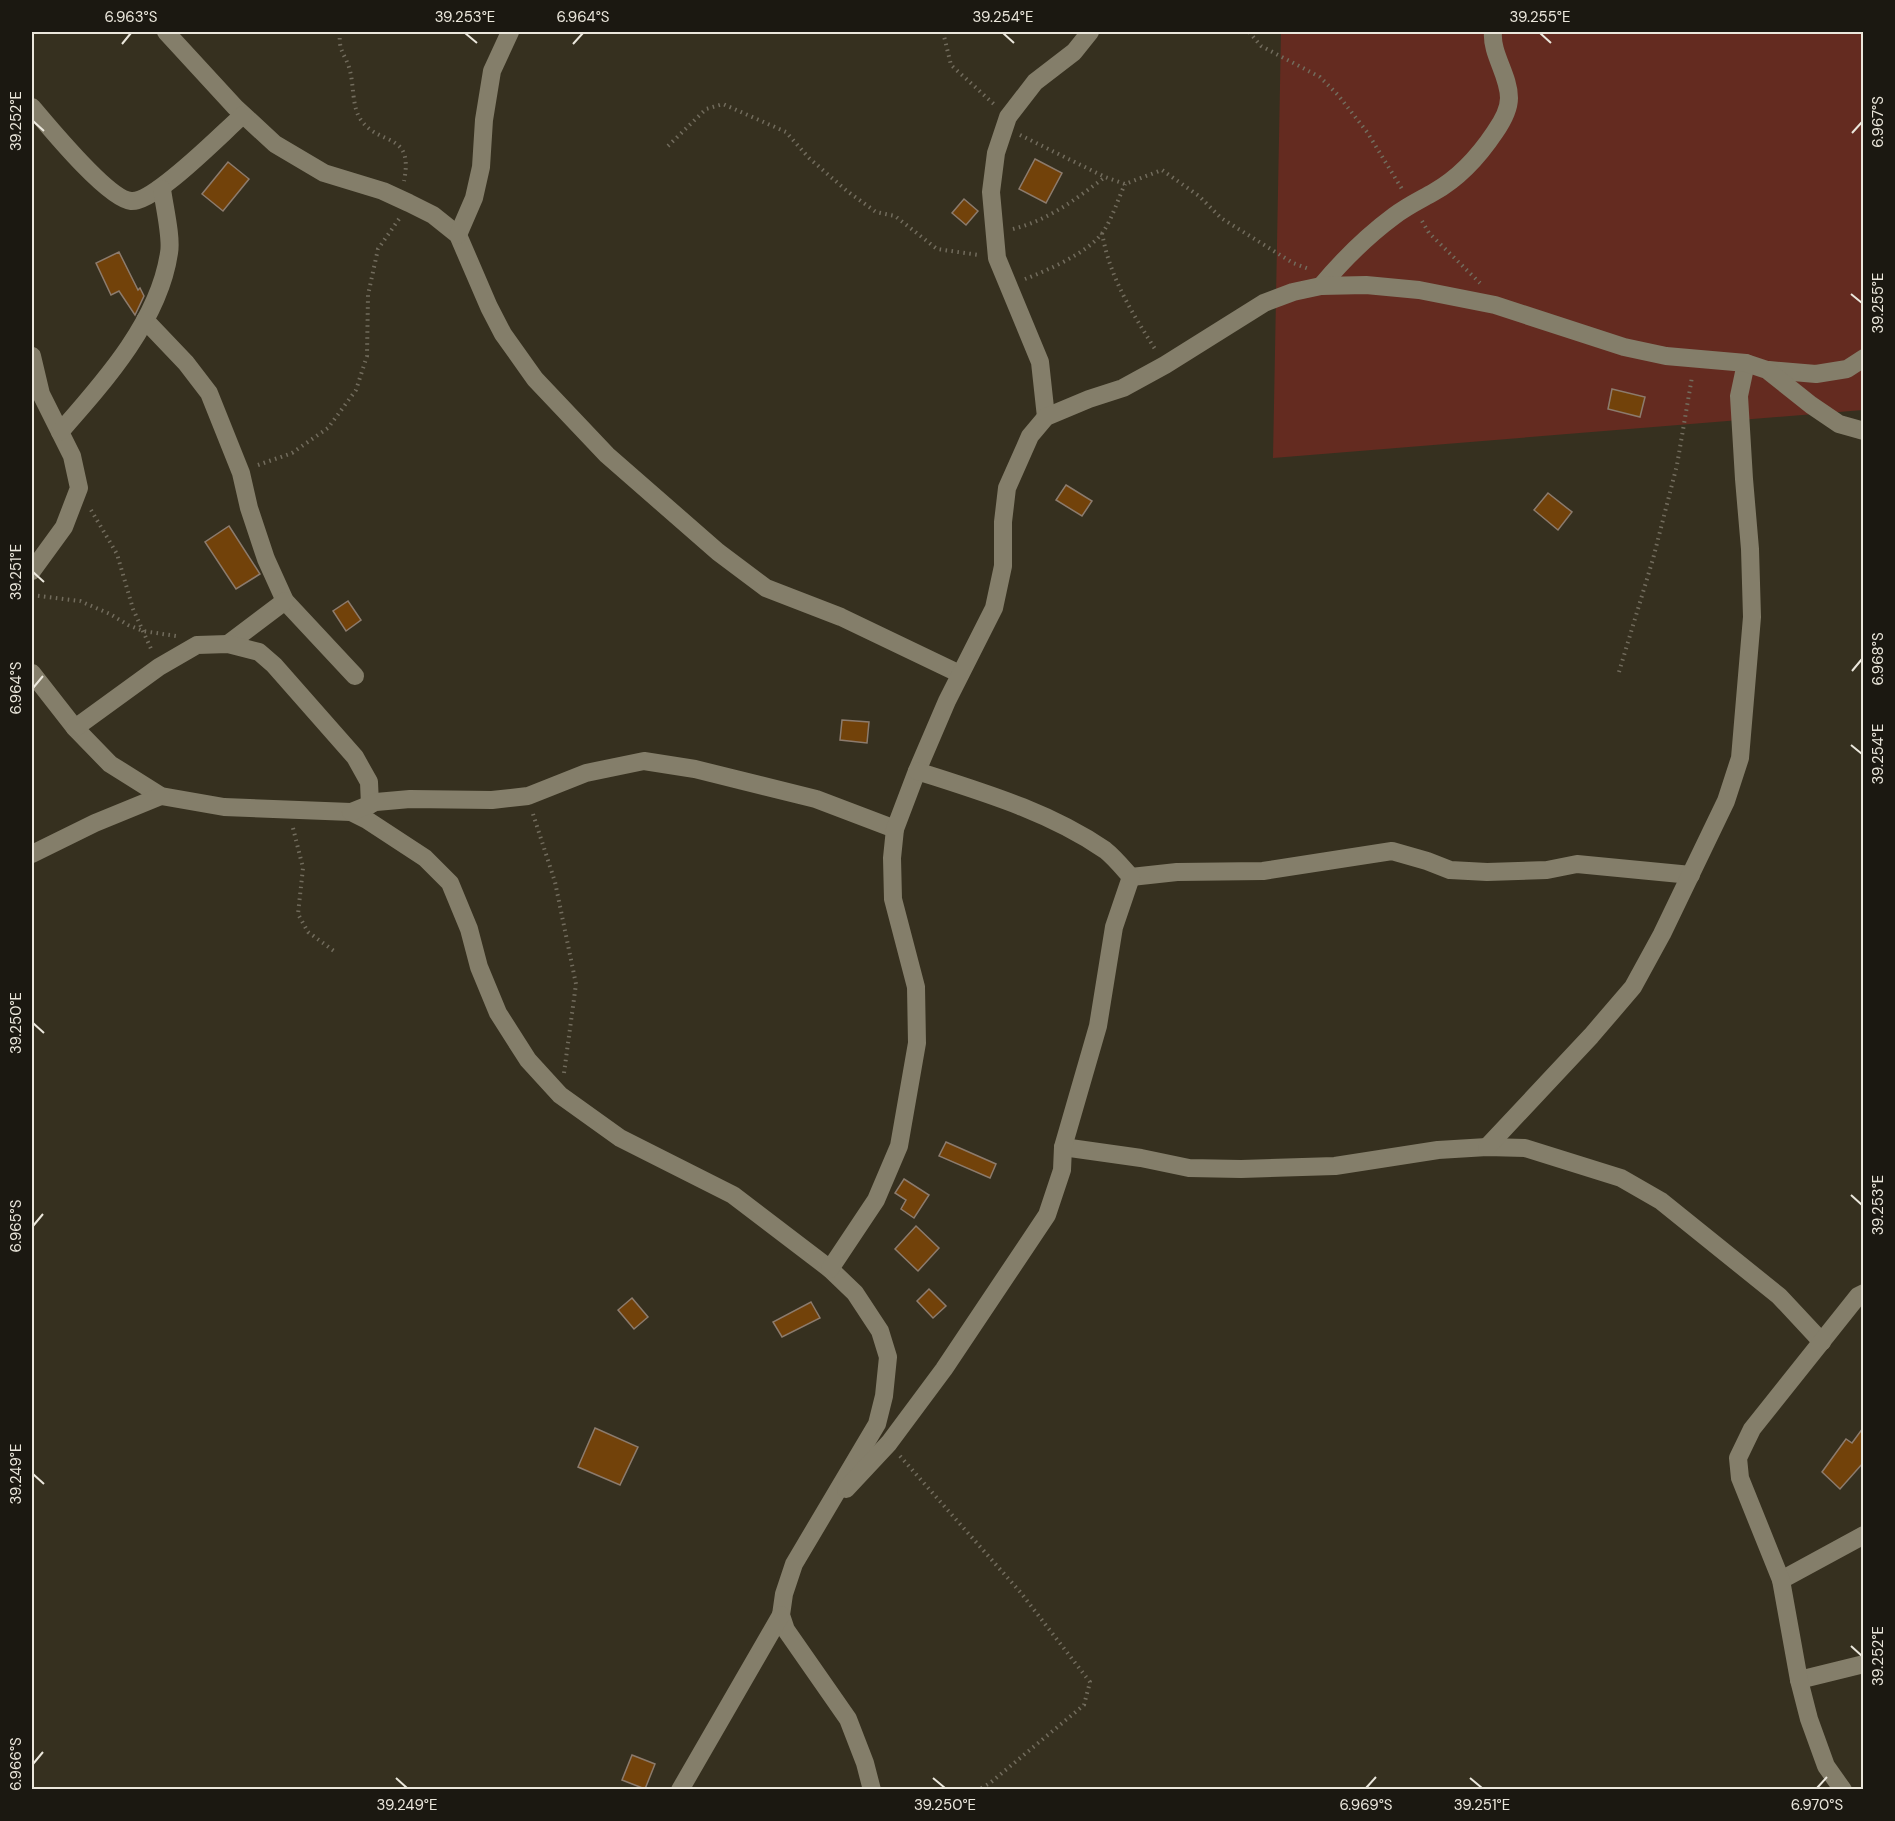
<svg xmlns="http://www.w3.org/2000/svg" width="1895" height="1821" font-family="'DM Sans',sans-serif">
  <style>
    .green { fill: #642b20 }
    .building { fill: #72420a; stroke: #8c7b6d; stroke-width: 1.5 }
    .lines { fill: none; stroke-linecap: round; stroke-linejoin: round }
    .path { stroke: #726c5d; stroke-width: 4; stroke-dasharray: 1.5 4.5; stroke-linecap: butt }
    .minor { stroke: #847e6a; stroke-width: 18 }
    .ticks { fill: none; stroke: #ebe7dc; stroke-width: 2 }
    .neatline { fill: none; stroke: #ebe7dc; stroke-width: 2 }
    .ticks-label { font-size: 15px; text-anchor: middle; fill: #ebe7dc }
  </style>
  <rect width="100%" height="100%" fill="#36301f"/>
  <polygon class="green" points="1281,32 1863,32 1863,410 1273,458"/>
  <g class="building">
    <polygon points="1035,159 1062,173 1046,203 1019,189"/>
    <polygon points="228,162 249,179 223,211 202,194"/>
    <polygon points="964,199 978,211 966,225 952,213"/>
    <polygon points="119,252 138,290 140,288 144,296 135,315 119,291 111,295 96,263"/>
    <polygon points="1612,389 1645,397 1640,417 1608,409"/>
    <polygon points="1066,485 1092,501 1082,516 1056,500"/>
    <polygon points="1548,493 1572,512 1558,530 1534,510"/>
    <polygon points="229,526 260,574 236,589 205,542"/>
    <polygon points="348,601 361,620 346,631 333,611"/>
    <polygon points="842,720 869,722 867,743 840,740"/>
    <polygon points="946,1142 996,1164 990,1178 939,1156"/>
    <polygon points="904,1179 929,1195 914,1218 901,1209 906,1200 895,1193"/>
    <polygon points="916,1226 939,1248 918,1271 895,1249"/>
    <polygon points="929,1289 946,1306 933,1318 917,1301"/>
    <polygon points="632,1298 648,1317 634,1329 618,1310"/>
    <polygon points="811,1302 820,1318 782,1337 773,1322"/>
    <polygon points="595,1428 638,1447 620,1485 578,1467"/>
    <polygon points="1863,1428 1863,1463 1840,1489 1822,1472 1846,1439 1852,1443"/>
    <polygon points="632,1755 655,1764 645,1789 622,1780"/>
  </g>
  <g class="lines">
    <g class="path">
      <path d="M340 32C338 53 346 54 350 71 354 86 352 108 361 120 380 147 414 131 404 181"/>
      <polyline points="943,32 951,65 996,106"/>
      <polyline points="1249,32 1261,46 1320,77 1338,95 1367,132 1402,189"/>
      <polyline points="1020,135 1105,177 1125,184 1162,170 1199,196 1221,218 1293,263 1309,269"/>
      <polyline points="668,146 706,109 723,104 786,132 809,158 847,191 876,212 895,216 937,249 979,255"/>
      <polyline points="1422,221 1429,233 1480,283"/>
      <path d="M1013 229C1049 220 1076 199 1105 177"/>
      <path d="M1102 233C1110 278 1131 311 1155 349"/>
      <path d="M1025 279C1048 270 1088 253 1103 232 1112 219 1118 199 1125 184"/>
      <polyline points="258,465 292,453 328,428 356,390 367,356 368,295 378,249 399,219"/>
      <polyline points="91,510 117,554 133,609 152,651"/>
      <polyline points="32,595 80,601 110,614 128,625 143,631 176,636"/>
      <polyline points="1619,672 1653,559 1677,465 1692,377"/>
      <polyline points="533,814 555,882 576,984 564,1073"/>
      <polyline points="293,828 303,868 298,914 308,932 334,951"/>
      <polyline points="900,1456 1021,1593 1090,1682 1084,1705 990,1783 978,1790"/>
    </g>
    <g class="minor">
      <polyline points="166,32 235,107 275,144 324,173 383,191 409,203 433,215 458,235 489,307 503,334 535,379 607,455 718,552 766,588 841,617 960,674"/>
      <path d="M32 107C49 127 108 199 131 201 155 203 223 132 243 115"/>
      <polyline points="458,235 474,198 481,167 484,120 492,71 510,32"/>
      <path d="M1321 286C1342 261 1367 236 1394 216 1407 206 1420 200 1434 192 1459 178 1479 156 1495 132 1502 122 1509 110 1509 98 1509 75 1491 54 1493 32"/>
      <polyline points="145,320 186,363 209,393 241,473 249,508 266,559 285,601 355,676"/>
      <polyline points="32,356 41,394 72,456 79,488 64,527 32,571"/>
      <polyline points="1769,370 1816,374 1847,369 1864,358"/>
      <polyline points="1046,417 1040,362 997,258 991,192 996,153 1008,117 1035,82 1074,52 1090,32"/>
      <path d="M60 432C104 382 159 321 169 253 172 238 164 205 162 189"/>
      <polyline points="228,644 285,601"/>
      <polyline points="32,673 75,728 110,764 161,796 224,807 351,812 367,820 425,858 450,883 469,929 479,967 498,1013 528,1060 560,1095 620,1138 733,1195 830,1269 855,1293 880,1331 888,1357 884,1396 877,1424 794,1564 784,1594 781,1615 786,1630 848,1719 865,1763 872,1790"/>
      <polyline points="75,728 159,667 197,645 228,644 259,652 274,665 355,757 369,782 370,805"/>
      <polyline points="351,812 376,802 410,799 492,800 528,796 586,773 644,761 695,769 816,799 895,829"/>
      <polyline points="32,854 95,823 161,796"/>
      <polyline points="1131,877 1177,872 1263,871 1392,851 1427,861 1450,870 1487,872 1547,870 1577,864 1691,875"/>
      <polyline points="1063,1147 1141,1158 1189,1168 1241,1169 1335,1166 1438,1150 1487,1147 1525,1148 1621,1178 1661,1201 1779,1296 1822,1342"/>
      <polyline points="1487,1147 1591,1036 1633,987 1662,934 1726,801 1740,758 1752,617 1750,549 1744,479 1739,396 1746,363"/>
      <polyline points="830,1269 876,1200 899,1146 917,1043 916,987 893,899 892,858 895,829 917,771 947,701 994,608 1003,566 1003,522 1007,488 1030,436 1046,417 1089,399 1123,388 1165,365 1264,303 1293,292 1321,286 1366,285 1419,290 1495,305 1624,347 1666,356 1746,363 1767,370 1811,405 1839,424 1864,431"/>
      <path d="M846 1489 889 1443 944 1369 1047 1215 1062 1170 1063 1147 1098 1026 1114 927 1131 877C1123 868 1114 857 1105 850 1048 811 982 792 917 771"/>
      <polyline points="1781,1580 1864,1535"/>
      <polyline points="1799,1680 1864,1664"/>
      <polyline points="680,1790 781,1615"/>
      <polyline points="1843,1790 1826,1766 1809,1719 1799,1680 1781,1580 1740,1478 1738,1458 1752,1429 1858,1296 1864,1293"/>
    </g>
  </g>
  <path class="ticks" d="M465 33 477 43M1003 33 1014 43M1540 33 1551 43M122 44 131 33M573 44 583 33M33 121 44 131M1852 133 1862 122M1851 294 1862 303M33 572 44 582M1852 671 1862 659M33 688 43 676M1851 745 1862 754M33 1023 44 1033M1851 1195 1862 1205M33 1226 43 1214M33 1474 44 1484M1851 1646 1862 1656M33 1764 43 1752M396 1778 407 1788M933 1778 945 1788M1470 1778 1482 1788M1366 1788 1376 1777M1817 1788 1827 1777"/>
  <rect width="1895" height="1821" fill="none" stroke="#1b1811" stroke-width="66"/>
  <rect x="33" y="33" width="1829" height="1755" class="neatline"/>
  <g class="ticks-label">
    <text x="131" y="22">6.963°S</text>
    <text x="465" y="22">39.253°E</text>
    <text x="583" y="22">6.964°S</text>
    <text x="1003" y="22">39.254°E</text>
    <text x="1540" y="22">39.255°E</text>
    <text transform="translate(16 121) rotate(-90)" y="5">39.252°E</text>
    <text transform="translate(1878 122) rotate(-90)" y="5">6.967°S</text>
    <text transform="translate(1878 303) rotate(-90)" y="5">39.255°E</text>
    <text transform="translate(16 572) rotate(-90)" y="5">39.251°E</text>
    <text transform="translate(1878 659) rotate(-90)" y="5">6.968°S</text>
    <text transform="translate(16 688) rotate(-90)" y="5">6.964°S</text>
    <text transform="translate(1878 754) rotate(-90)" y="5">39.254°E</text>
    <text transform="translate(16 1023) rotate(-90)" y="5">39.250°E</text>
    <text transform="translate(1878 1205) rotate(-90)" y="5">39.253°E</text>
    <text transform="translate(16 1226) rotate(-90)" y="5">6.965°S</text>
    <text transform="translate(16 1474) rotate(-90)" y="5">39.249°E</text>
    <text transform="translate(1878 1656) rotate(-90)" y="5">39.252°E</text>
    <text transform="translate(16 1764) rotate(-90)" y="5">6.966°S</text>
    <text x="407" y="1810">39.249°E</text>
    <text x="945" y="1810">39.250°E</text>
    <text x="1366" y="1810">6.969°S</text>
    <text x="1482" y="1810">39.251°E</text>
    <text x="1817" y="1810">6.970°S</text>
  </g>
</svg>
